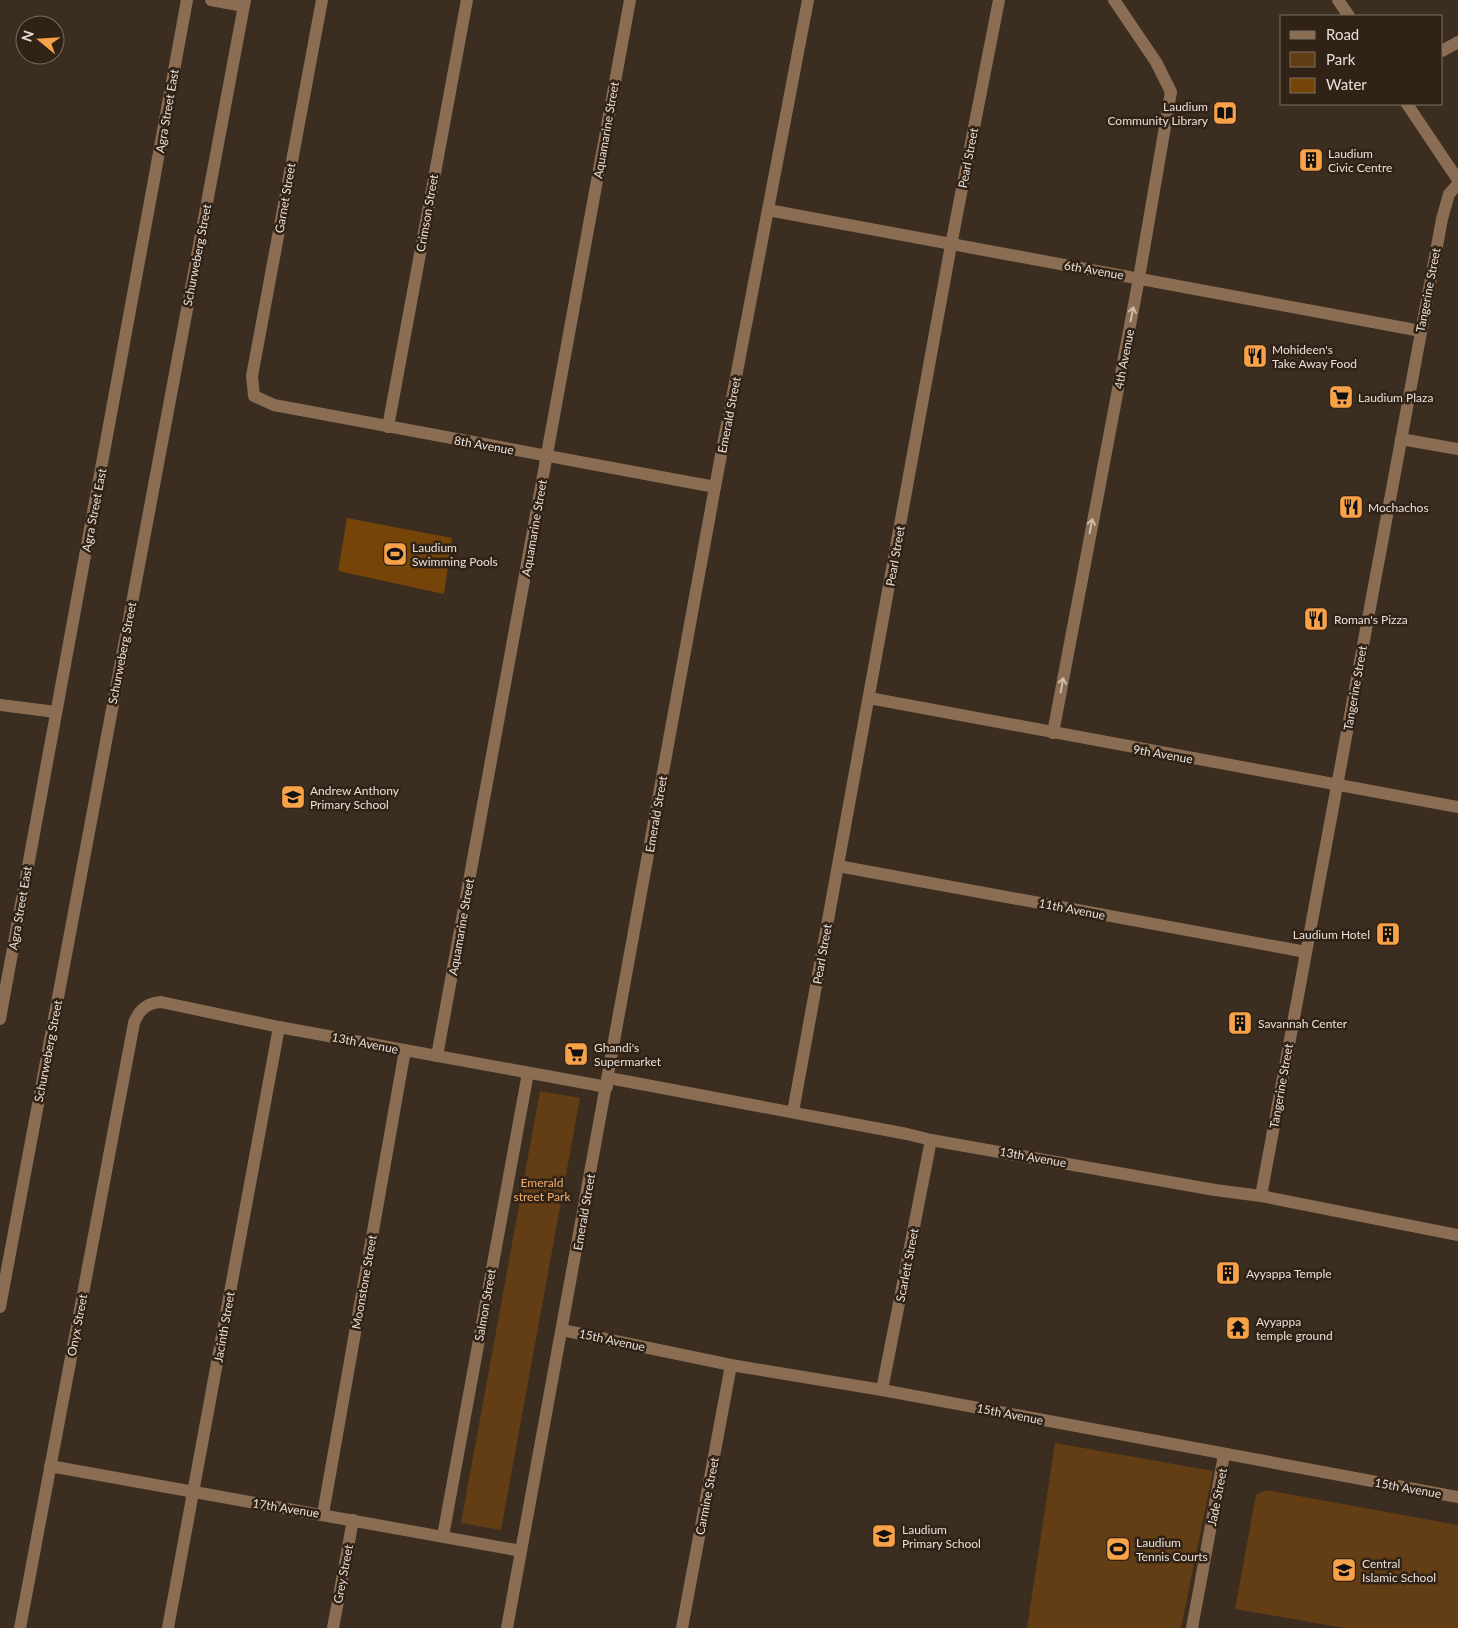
<svg xmlns="http://www.w3.org/2000/svg" width="1458" height="1628" font-family="Lato,sans-serif">
  <style>
    .green { fill: #633d14 }
    .water { fill: #754409 }
    .lines { fill: none; stroke-linecap: round; stroke-linejoin: round }
    .minor { stroke: #8a6d52; stroke-width: 12 }
    .oneway { stroke: #ccbdaf }
    .labels { text-anchor: middle; dominant-baseline: central; stroke-width: 5; stroke-linejoin: round; paint-order: stroke }
    .poi-label { font-size: 12px; fill: #e9dfd7; stroke: #302316; text-anchor: start }
    .street-label { font-size: 12px; fill: #e9dfd7; stroke: #302316 }
    .park-label { font-size: 12px; fill: #f4ae6a; stroke: #302316 }
  </style>
  <rect width="100%" height="100%" fill="#3b2d20"/>
  <g class="green">
    <polygon points="540,1091 580,1098 501,1530 461,1523"/>
    <polygon points="1055,1443 1213,1471 1181,1628 1027,1628"/>
    <polygon points="1266,1490 1458,1525 1458,1628 1344,1628 1235,1609 1256,1495"/>
  </g>
  <polygon class="water" points="347,518 452,538 444,594 338,571"/>
  <g class="lines">
    <g class="minor">
      <polyline points="211,0 244,6"/>
      <polyline points="322,0 252,376 254,396 274,405 715,487"/>
      <polyline points="1338,0 1349,16"/>
      <polyline points="1442,51 1458,42"/>
      <polyline points="1407,104 1458,180"/>
      <polyline points="768,210 1421,331"/>
      <polyline points="388,427 467,0"/>
      <polyline points="1401,439 1458,449"/>
      <polyline points="869,698 1458,807"/>
      <polyline points="0,705 56,712"/>
      <polyline points="1053,733 1139,278 1171,92 1156,62 1114,0"/>
      <polyline points="838,866 1306,952"/>
      <polyline points="0,1019 187,0"/>
      <polyline points="437,1056 630,0"/>
      <polyline points="609,1078 907,1134 931,1140 1215,1190 1261,1196 1458,1235"/>
      <polyline points="793,1112 951,245 999,0"/>
      <polyline points="1261,1196 1442,219 1449,194 1458,184"/>
      <polyline points="0,1307 245,0"/>
      <polyline points="562,1330 731,1365 882,1390 1458,1497"/>
      <polyline points="882,1390 931,1140"/>
      <polyline points="50,1466 521,1551"/>
      <polyline points="323,1514 405,1050"/>
      <polyline points="443,1536 528,1073"/>
      <path d="M20 1628 134 1023C139 1009 147 1003 161 1002L279 1027 607 1087"/>
      <polyline points="168,1628 279,1027"/>
      <polyline points="333,1628 353,1520"/>
      <polyline points="507,1628 715,487 808,0"/>
      <polyline points="682,1628 731,1365"/>
      <polyline points="1192,1628 1224,1455"/>
    </g>
  </g>
  <defs><path id="oneway-shaft" d="M-6 0H5M1.5-3L5.5 0L1.5 3" fill="none" stroke-width="1.6" stroke-linecap="round" stroke-linejoin="round" transform="scale(1.25)"/></defs>
  <g class="oneway">
    <use href="#oneway-shaft" transform="translate(1132 314) rotate(-79)"/>
    <use href="#oneway-shaft" transform="translate(1091 526) rotate(-79)"/>
    <use href="#oneway-shaft" transform="translate(1062 685) rotate(-80)"/>
  </g>
  <defs>
    <symbol id="library-square" viewBox="-11 -11 22 22"><rect x="-9" y="-9" width="18" height="18" rx="4" fill="#f7a248" stroke="#302316"/><path d="M-6-4Q-3-5.5-.7-3.5V5Q-3 3-6 4ZM6-4Q3-5.5 .7-3.5V5Q3 3 6 4Z" fill="#111"/></symbol>
    <symbol id="building-square" viewBox="-11 -11 22 22"><rect x="-9" y="-9" width="18" height="18" rx="4" fill="#f7a248" stroke="#302316"/><path d="M-4-6H4V6H1V3H-1V6H-4ZM-2.5-4.3h1.7v1.8h-1.7ZM.8-4.3h1.7v1.8H.8ZM-2.5-1h1.7V.8h-1.7ZM.8-1h1.7V.8H.8Z" fill="#111"/></symbol>
    <symbol id="restaurant-square" viewBox="-11 -11 22 22"><rect x="-9" y="-9" width="18" height="18" rx="4" fill="#f7a248" stroke="#302316"/><path d="M-5-6h1v4h1v-4h1v4h1v-4h1v5L-1.5 .5V6h-2V.5L-5-1ZM5-6V6H3V1.5H1.5Q1.5-4 5-6Z" fill="#111"/></symbol>
    <symbol id="supermarket-square" viewBox="-11 -11 22 22"><rect x="-9" y="-9" width="18" height="18" rx="4" fill="#f7a248" stroke="#302316"/><path d="M-6-5.5h2.5l.6 2H6L4.5 2H-2.5L-4.4-4H-6ZM-1.5 3.2a1.3 1.3 0 1 0 .1 0ZM3 3.2a1.3 1.3 0 1 0 .1 0Z" fill="#111"/></symbol>
    <symbol id="stadium-square" viewBox="-11 -11 22 22"><rect x="-9" y="-9" width="18" height="18" rx="4" fill="#f7a248" stroke="#302316"/><path d="M0-5a6.5 5 0 1 0 0 10a6.5 5 0 1 0 0-10ZM-3.5-1.8h7v3.6h-7Z" fill="#111"/></symbol>
    <symbol id="school-square" viewBox="-11 -11 22 22"><rect x="-9" y="-9" width="18" height="18" rx="4" fill="#f7a248" stroke="#302316"/><path d="M0-5L7-2L0 1L-7-2ZM-4 1L0 2.5L4 1V4Q0 6-4 4Z" fill="#111"/></symbol>
    <symbol id="temple-square" viewBox="-11 -11 22 22"><rect x="-9" y="-9" width="18" height="18" rx="4" fill="#f7a248" stroke="#302316"/><path d="M0-6L5-2H3V0L6.5 2.5H4V6H1.5V3h-3V6H-4V2.5H-6.5L-3 0V-2H-5Z" fill="#111"/></symbol>
  </defs>
  <g fill-rule="evenodd">
    <use href="#library-square" x="1211" y="99" width="28" height="28"/>
    <use href="#building-square" x="1297" y="146" width="28" height="28"/>
    <use href="#restaurant-square" x="1241" y="342" width="28" height="28"/>
    <use href="#supermarket-square" x="1327" y="383" width="28" height="28"/>
    <use href="#restaurant-square" x="1337" y="493" width="28" height="28"/>
    <use href="#stadium-square" x="381" y="540" width="28" height="28"/>
    <use href="#restaurant-square" x="1302" y="605" width="28" height="28"/>
    <use href="#school-square" x="279" y="783" width="28" height="28"/>
    <use href="#building-square" x="1374" y="920" width="28" height="28"/>
    <use href="#building-square" x="1226" y="1009" width="28" height="28"/>
    <use href="#supermarket-square" x="562" y="1040" width="28" height="28"/>
    <use href="#building-square" x="1214" y="1259" width="28" height="28"/>
    <use href="#temple-square" x="1224" y="1314" width="28" height="28"/>
    <use href="#school-square" x="870" y="1522" width="28" height="28"/>
    <use href="#stadium-square" x="1104" y="1535" width="28" height="28"/>
    <use href="#school-square" x="1330" y="1556" width="28" height="28"/>
  </g>
  <g class="labels">
    <g class="poi-label">
      <text x="1208" y="106" text-anchor="end">Laudium<tspan x="1208" dy="14">Community Library</tspan></text>
      <text x="1328" y="153">Laudium<tspan x="1328" dy="14">Civic Centre</tspan></text>
      <text x="1272" y="349">Mohideen's<tspan x="1272" dy="14">Take Away Food</tspan></text>
      <text x="1358" y="397">Laudium Plaza</text>
      <text x="1368" y="507">Mochachos</text>
      <text x="412" y="547">Laudium<tspan x="412" dy="14">Swimming Pools</tspan></text>
      <text x="1334" y="619">Roman's Pizza</text>
      <text x="310" y="790">Andrew Anthony<tspan x="310" dy="14">Primary School</tspan></text>
      <text x="1370" y="934" text-anchor="end">Laudium Hotel</text>
      <text x="1258" y="1023">Savannah Center</text>
      <text x="594" y="1047">Ghandi's<tspan x="594" dy="14">Supermarket</tspan></text>
      <text x="1246" y="1273">Ayyappa Temple</text>
      <text x="1256" y="1321">Ayyappa<tspan x="1256" dy="14">temple ground</tspan></text>
      <text x="902" y="1529">Laudium<tspan x="902" dy="14">Primary School</tspan></text>
      <text x="1136" y="1542">Laudium<tspan x="1136" dy="14">Tennis Courts</tspan></text>
      <text x="1362" y="1563">Central<tspan x="1362" dy="14">Islamic School</tspan></text>
    </g>
    <g class="street-label">
      <text transform="translate(167 111) rotate(-80)">Agra Street East</text>
      <text transform="translate(606 130) rotate(-80)">Aquamarine Street</text>
      <text transform="translate(968 158) rotate(-79)">Pearl Street</text>
      <text transform="translate(285 198) rotate(-80)">Garnet Street</text>
      <text transform="translate(427 213) rotate(-80)">Crimson Street</text>
      <text transform="translate(197 255) rotate(-79)">Schurweberg Street</text>
      <text transform="translate(1094 270) rotate(10)">6th Avenue</text>
      <text transform="translate(1428 290) rotate(-79)">Tangerine Street</text>
      <text transform="translate(1124 359) rotate(-79)">4th Avenue</text>
      <text transform="translate(729 415) rotate(-79)">Emerald Street</text>
      <text transform="translate(484 445) rotate(10)">8th Avenue</text>
      <text transform="translate(94 510) rotate(-79)">Agra Street East</text>
      <text transform="translate(534 528) rotate(-80)">Aquamarine Street</text>
      <text transform="translate(895 556) rotate(-80)">Pearl Street</text>
      <text transform="translate(122 653) rotate(-79)">Schurweberg Street</text>
      <text transform="translate(1355 688) rotate(-80)">Tangerine Street</text>
      <text transform="translate(1163 754) rotate(10)">9th Avenue</text>
      <text transform="translate(656 814) rotate(-80)">Emerald Street</text>
      <text transform="translate(20 908) rotate(-80)">Agra Street East</text>
      <text transform="translate(1072 909) rotate(11)">11th Avenue</text>
      <text transform="translate(461 927) rotate(-80)">Aquamarine Street</text>
      <text transform="translate(822 954) rotate(-80)">Pearl Street</text>
      <text transform="translate(365 1043) rotate(11)">13th Avenue</text>
      <text transform="translate(48 1051) rotate(-79)">Schurweberg Street</text>
      <text transform="translate(1281 1086) rotate(-80)">Tangerine Street</text>
      <text transform="translate(1033 1157) rotate(10)">13th Avenue</text>
      <text transform="translate(584 1212) rotate(-80)">Emerald Street</text>
      <text transform="translate(907 1265) rotate(-79)">Scarlett Street</text>
      <text transform="translate(364 1282) rotate(-80)">Moonstone Street</text>
      <text transform="translate(485 1305) rotate(-80)">Salmon Street</text>
      <text transform="translate(77 1325) rotate(-79)">Onyx Street</text>
      <text transform="translate(224 1327) rotate(-80)">Jacinth Street</text>
      <text transform="translate(612 1340) rotate(12)">15th Avenue</text>
      <text transform="translate(1010 1414) rotate(11)">15th Avenue</text>
      <text transform="translate(1408 1488) rotate(10)">15th Avenue</text>
      <text transform="translate(707 1496) rotate(-79)">Carmine Street</text>
      <text transform="translate(1217 1497) rotate(-79)">Jade Street</text>
      <text transform="translate(286 1508) rotate(9)">17th Avenue</text>
      <text transform="translate(343 1574) rotate(-79)">Grey Street</text>
    </g>
    <g class="park-label">
      <text x="542" y="1182">Emerald<tspan x="542" dy="14">street Park</tspan></text>
    </g>
  </g>
  <rect x="1280" y="15" width="162" height="90" fill="#302316" stroke="#7a6e63"/>
  <rect x="1290" y="31" width="25" height="8" fill="#8a6d52" stroke="#7a6e63"/>
  <text x="1326" y="40" font-size="15" fill="#e9dfd7">Road</text>
  <rect x="1290" y="52" width="25" height="15" fill="#633d14" stroke="#7a6e63"/>
  <text x="1326" y="65" font-size="15" fill="#e9dfd7">Park</text>
  <rect x="1290" y="78" width="25" height="15" fill="#754409" stroke="#7a6e63"/>
  <text x="1326" y="90" font-size="15" fill="#e9dfd7">Water</text>
  <g transform="translate(40 40) rotate(288)"><circle r="24" fill="#302316" stroke="#7a6e63"/>
  <path d="M0-4L9 19L0 12L-9 19Z" fill="#f7a248"/>
  <text y="-8" font-size="14" font-weight="bold" text-anchor="middle" fill="#e9dfd7">N</text>
  </g>
</svg>
